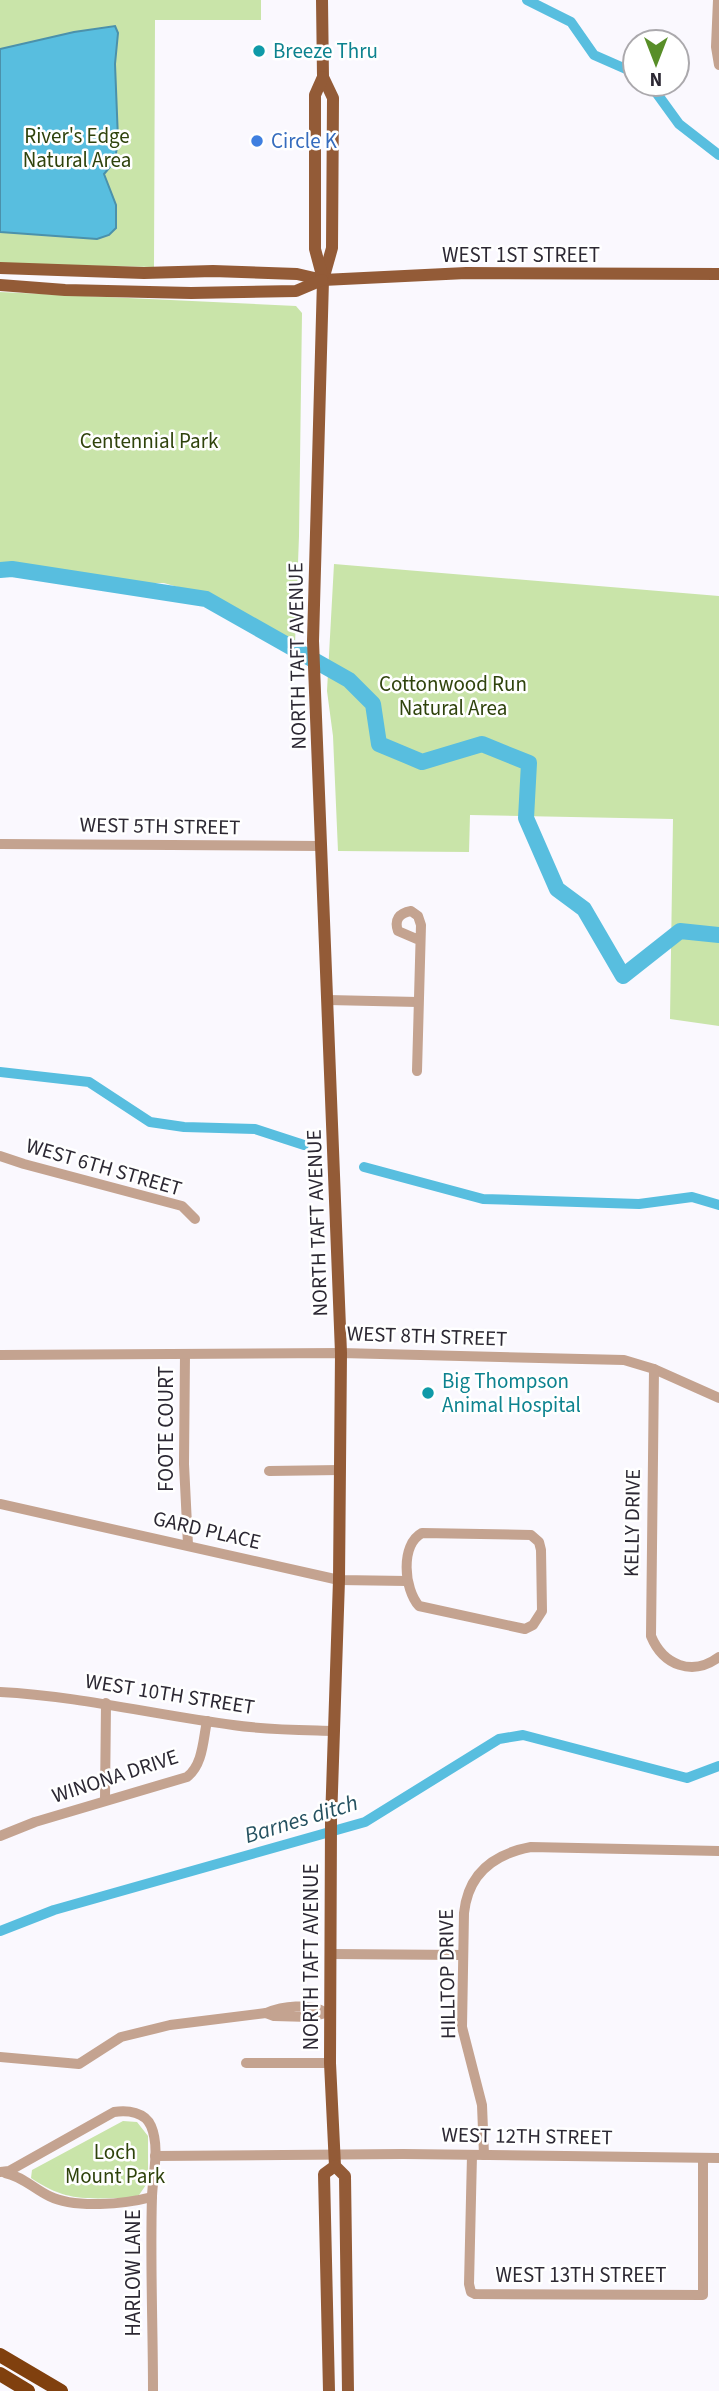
<svg xmlns="http://www.w3.org/2000/svg" width="719" height="2391" font-family="'Source Sans 3',sans-serif">
  <style>
    .green { fill: #c9e4a9 }
    .water { fill: #58bedf; stroke: #4b91ab; stroke-width: 2 }
    .lines { fill: none; stroke-linecap: round; stroke-linejoin: round }
    .canal { stroke: #58bedf; stroke-width: 10 }
    .river { stroke: #58bedf; stroke-width: 16 }
    .minor { stroke: #c4a390; stroke-width: 10 }
    .major { stroke: #935b37; stroke-width: 12 }
    .highway { stroke: #80400e; stroke-width: 14 }
    .culture-dot { fill: #0f9aa8; stroke: #fff; stroke-width: 2.5 }
    .shop-dot { fill: #3f7fe0; stroke: #fff; stroke-width: 2.5 }
    .labels { text-anchor: middle; dominant-baseline: central; stroke-width: 5; stroke-linejoin: round; paint-order: stroke }
    .culture-label { font-size: 21px; fill: #0d838f; stroke: #fff; text-anchor: start }
    .park-label { font-size: 21px; fill: #2f430c; stroke: #fff }
    .shop-label { font-size: 21px; fill: #366cbe; stroke: #fff; text-anchor: start }
    .street-label { font-size: 21px; fill: #2c2833; stroke: #fff }
    .water-label { font-size: 23px; font-style: italic; fill: #255160; stroke: #fff }
  </style>
  <rect width="100%" height="100%" fill="#faf8fe"/>
  <g class="green">
    <polygon points="0,0 261,0 261,20 155,20 154,267 0,264"/>
    <polygon points="0,292 296,306 302,313 299,536 295,644 216,598 164,583 138,583 66,570 0,567"/>
    <polygon points="334,564 719,596 719,1026 670,1019 673,819 470,815 469,852 338,851 333,736 327,691"/>
    <path d="M123 2121 137 2122 148 2136V2182L139 2195 130 2198C87 2198 68 2203 31 2178L32 2170Z"/>
  </g>
  <polygon class="water" points="115,26 118,33 115,64 118,139 115,161 104,174 116,205 116,228 109,235 97,239 0,232 0,49 74,32"/>
  <g class="lines">
    <g class="canal">
      <polyline points="527,0 571,22 594,55 635,73"/>
      <polyline points="650,84 679,124 719,155"/>
      <polyline points="0,1072 89,1082 150,1122 184,1127 255,1129 304,1145"/>
      <polyline points="364,1167 483,1199 639,1204 692,1197 719,1205"/>
      <polyline points="0,1931 54,1910 365,1822 499,1739 523,1735 687,1778 719,1766"/>
    </g>
    <polyline class="river" points="0,570 12,569 206,599 349,680 373,704 379,744 422,762 482,744 529,763 526,818 557,889 584,909 623,976 680,931 719,935"/>
    <g class="minor">
      <polyline points="718,0 716,47 719,65"/>
      <polyline points="0,844 320,846"/>
      <polyline points="328,1000 418,1002"/>
      <path d="M417 1071 421 925 418 916 411 911C399 913 394 920 398 931L419 940"/>
      <polyline points="0,1156 24,1164 182,1206 195,1219"/>
      <polyline points="185,1354 184,1464 188,1545"/>
      <polyline points="0,1355 341,1353 624,1360 654,1369 719,1398"/>
      <path d="M654 1369 651 1636C663 1665 692 1677 719 1657"/>
      <polyline points="269,1471 340,1470"/>
      <polyline points="0,1504 339,1580 407,1581"/>
      <path d="M422 1533 531 1535 539 1542 541 1550 542 1611 533 1625 525 1629 419 1606C404 1589 400 1545 422 1533Z"/>
      <path d="M0 1692C79 1696 155 1715 233 1725 266 1730 300 1730 334 1731"/>
      <polyline points="105,1799 106,1703"/>
      <path d="M0 1836 35 1822 187 1777C203 1765 203 1740 207 1721"/>
      <polyline points="331,1954 463,1955"/>
      <path d="M325 2012C309 2003 283 2006 266 2013L274 2016 310 2017 330 2012"/>
      <polyline points="0,2057 79,2064 121,2037 170,2025 266,2013"/>
      <polyline points="246,2063 330,2063"/>
      <polyline points="472,2155 469,2284 471,2292 475,2294 703,2295 703,2158"/>
      <path d="M484 2155 482 2105 462 2027 464 1913C468 1874 493 1854 531 1847L719 1851"/>
      <polyline points="155,2156 403,2154 719,2158"/>
      <path d="M0 2172 9 2171 114 2112C128 2110 145 2112 151 2126 160 2147 153 2174 152 2196 150 2261 153 2326 153 2391"/>
      <path d="M5 2173C22 2176 34 2189 49 2196 75 2209 125 2204 152 2197"/>
    </g>
    <g class="major">
      <polyline points="322,0 323,77 333,98 332,248 323,280 313,641 341,1353 339,1580 331,1821 330,2063 335,2166 345,2176 348,2391"/>
      <polyline points="0,268 144,273 213,271 297,274 323,280 466,273 719,274"/>
      <polyline points="323,279 315,249 315,95 323,77"/>
      <polyline points="0,285 65,290 191,293 296,291 322,280"/>
      <polyline points="329,2391 324,2174 335,2166"/>
    </g>
    <g class="highway">
      <polyline points="0,2355 61,2391"/>
      <polyline points="0,2374 28,2391"/>
    </g>
  </g>
  <g class="culture-dot">
    <circle cx="259" cy="51" r="7"/>
    <circle cx="428" cy="1393" r="7"/>
  </g>
  <circle class="shop-dot" cx="257" cy="141" r="7"/>
  <g class="labels">
    <g class="culture-label">
      <text x="273" y="51">Breeze Thru</text>
      <text x="442" y="1381">Big Thompson<tspan x="442" dy="24">Animal Hospital</tspan></text>
    </g>
    <g class="park-label">
      <text x="77" y="136">River's Edge<tspan x="77" dy="24">Natural Area</tspan></text>
      <text x="149" y="441">Centennial Park</text>
      <text x="453" y="684">Cottonwood Run<tspan x="453" dy="24">Natural Area</tspan></text>
      <text x="115" y="2152">Loch<tspan x="115" dy="24">Mount Park</tspan></text>
    </g>
    <g class="shop-label">
      <text x="271" y="141">Circle K</text>
    </g>
    <g class="street-label">
      <text x="521" y="255">WEST 1ST STREET</text>
      <text transform="translate(297 656) rotate(-91)">NORTH TAFT AVENUE</text>
      <text transform="translate(160 826) rotate(1)">WEST 5TH STREET</text>
      <text transform="translate(104 1167) rotate(16)">WEST 6TH STREET</text>
      <text transform="translate(317 1223) rotate(-92)">NORTH TAFT AVENUE</text>
      <text transform="translate(427 1336) rotate(2)">WEST 8TH STREET</text>
      <text transform="translate(166 1429) rotate(-90)">FOOTE COURT</text>
      <text transform="translate(632 1523) rotate(-89)">KELLY DRIVE</text>
      <text transform="translate(207 1530) rotate(13)">GARD PLACE</text>
      <text transform="translate(170 1694) rotate(9)">WEST 10TH STREET</text>
      <text transform="translate(115 1776) rotate(-18)">WINONA DRIVE</text>
      <text transform="translate(311 1957) rotate(-90)">NORTH TAFT AVENUE</text>
      <text transform="translate(447 1974) rotate(-91)">HILLTOP DRIVE</text>
      <text transform="translate(527 2136) rotate(1)">WEST 12TH STREET</text>
      <text transform="translate(133 2273) rotate(-90)">HARLOW LANE</text>
      <text x="581" y="2275">WEST 13TH STREET</text>
    </g>
    <g class="water-label">
      <text transform="translate(301 1819) rotate(-17)">Barnes ditch</text>
    </g>
  </g>
  <g transform="translate(656 63) rotate(180)"><circle r="33" fill="#ffffff" stroke="#aba9ad" stroke-width="2"/>
  <path d="M0-5L12 26L0 18L-12 26Z" fill="#588e28"/>
  <text y="-10" font-size="19" font-weight="bold" text-anchor="middle" fill="#2c2833">N</text>
  </g>
</svg>
